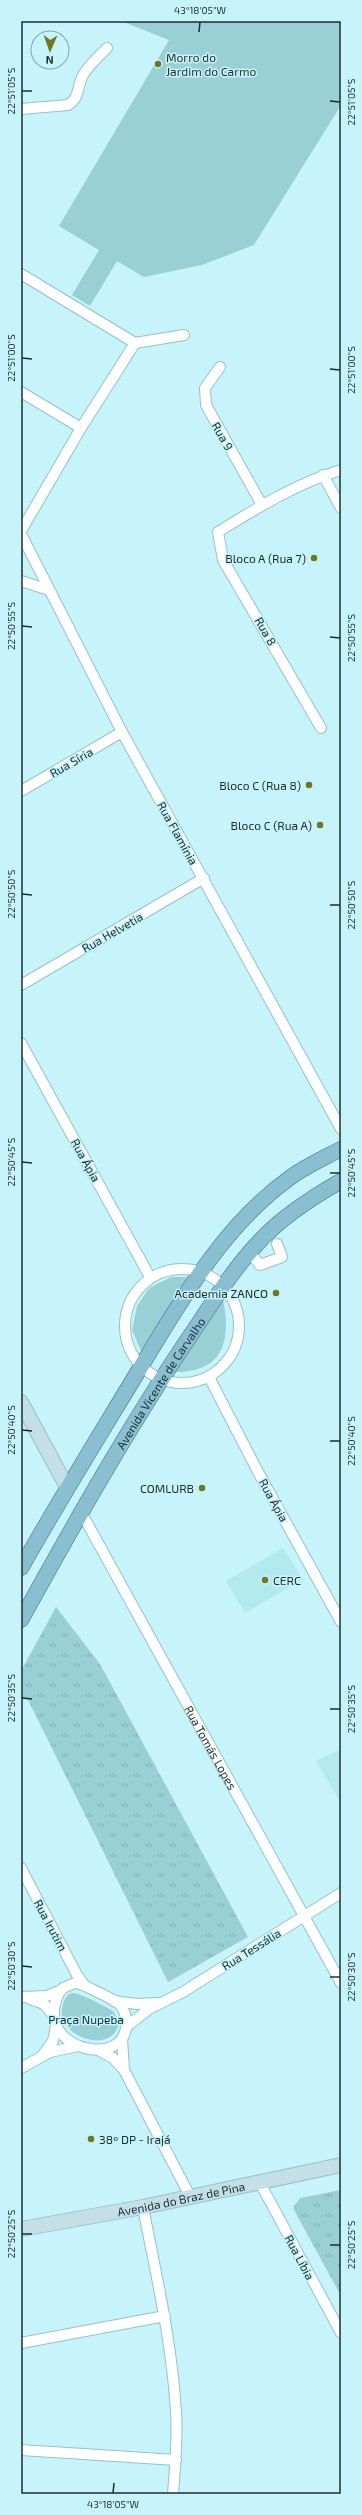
<svg xmlns="http://www.w3.org/2000/svg" width="362" height="2515" font-family="'Exo 2',sans-serif">
  <style>
    .built { fill: #b2eaf0 }
    .grass { fill: url(#grass-tufts) }
    .park { fill: #99d0d6 }
    .lines { fill: none; stroke-linecap: round; stroke-linejoin: round }
    .street-casing { stroke: #95c2c7; stroke-width: 12 }
    .secondary-casing { stroke: #95c2c7; stroke-width: 16 }
    .primary-casing { stroke: #307185; stroke-width: 16 }
    .street { stroke: #fff; stroke-width: 10 }
    .secondary { stroke: #c4dfe8; stroke-width: 14 }
    .primary { stroke: #89bfd1; stroke-width: 15 }
    .ticks { fill: none; stroke: #1d2e30; stroke-width: 1.5 }
    .poi-dot { fill: #717720; stroke: #c7f4fa; stroke-width: 1.5 }
    .labels { text-anchor: middle; dominant-baseline: central; stroke-width: 3; stroke-linejoin: round; paint-order: stroke }
    .poi-label { font-size: 12px; fill: #1d2e30; stroke: #c7f4fa; text-anchor: end }
    .street-label { font-size: 12px; fill: #1d2e30; stroke: #c7f4fa }
    .park-label { font-size: 12px; fill: #033236; stroke: #c7f4fa }
    .neatline { fill: none; stroke: #1d2e30; stroke-width: 1.5 }
    .ticks-label { font-size: 10px; text-anchor: middle; fill: #1d2e30 }
  </style>
  <defs>
    <pattern id="grass-tufts" width="24" height="20" patternUnits="userSpaceOnUse"><rect width="24" height="20" fill="#99d0d6"/><path d="M3 7l-1-3M5 7V3M7 7l1-3M15 17l-1-3M17 17v-4M19 17l1-3" fill="none" stroke="#83b3b8"/></pattern>
  </defs>
  <rect width="100%" height="100%" fill="#c7f4fa"/>
  <g class="built">
    <polygon points="283,1548 303,1579 245,1613 226,1581"/>
    <polygon points="341,1749 341,1803 316,1761"/>
  </g>
  <g class="grass">
    <polygon points="56,1607 100,1664 248,1937 168,1982 28,1700 21,1697 21,1671"/>
    <polygon points="341,2190 341,2296 293,2208 300,2198"/>
  </g>
  <g class="park">
    <polygon points="121,21 341,21 341,105 254,245 202,265 144,277 117,261 90,306 72,295 99,250 59,226 169,40"/>
    <polygon points="171,1277 193,1277 142,1353 132,1330 137,1306 149,1288"/>
    <path d="M223 1299C232 1345 221 1374 170 1372Z"/>
    <path d="M73 1993C78 1992 109 2008 114 2012L119 2023C112 2057 53 2036 63 2004 65 1998 67 1994 73 1993Z"/>
  </g>
  <g class="lines">
    <defs>
      <g id="street">
        <path d="M21 109 68 105C80 98 77 86 83 75 89 65 99 56 107 48"/>
        <polyline points="21,274 135,343 184,335"/>
        <polyline points="220,367 205,388 206,405 262,505"/>
        <polyline points="21,392 81,428"/>
        <polyline points="323,475 341,508"/>
        <polyline points="21,531 81,428 135,343"/>
        <polyline points="21,534 122,732 341,1129"/>
        <polyline points="21,581 49,590"/>
        <path d="M321 728 223 560 218 532C257 508 297 483 341 470"/>
        <polyline points="21,791 122,732"/>
        <polyline points="21,985 204,878"/>
        <polyline points="21,1043 150,1277"/>
        <polyline points="250,1253 260,1265 282,1257 277,1244"/>
        <circle cx="182" cy="1326" r="57"/>
        <polyline points="209,1377 257,1470 341,1622"/>
        <path id="s1" d="M81 1512 341 1983"/>
        <polyline points="21,1868 77,1975 85,1986"/>
        <path d="M75 1983C81 1983 115 2000 119 2004 125 2010 127 2019 126 2027 123 2065 50 2052 54 2010 55 2002 57 1994 63 1988Z"/>
        <polyline points="21,1997 47,1996 61,1990"/>
        <polyline points="30,1999 44,2004 53,2015"/>
        <polyline points="114,2001 137,2004 156,2003"/>
        <polyline points="126,2027 149,2009 183,1992 341,1893"/>
        <polyline points="122,2038 124,2070"/>
        <polyline points="98,2050 113,2058 124,2070 190,2196"/>
        <polyline points="44,2053 53,2041 56,2026"/>
        <polyline points="21,2068 50,2052 78,2046"/>
        <polyline points="259,2181 341,2333"/>
        <path d="M143 2207C156 2275 172 2342 176 2412 178 2439 175 2467 173 2494"/>
        <polyline points="21,2343 165,2316"/>
        <polyline points="21,2450 176,2460"/>
      </g>
      <g id="secondary">
        <polyline points="21,1402 67,1487"/>
        <path id="s2" d="M21 2229 143 2207 341 2165"/>
      </g>
      <g id="primary">
        <path d="M21 1568C60 1499 101 1433 142 1365 183 1297 225 1224 291 1177 306 1166 324 1158 341 1149"/>
        <path id="s3" d="M21 1620C74 1524 127 1430 188 1339 210 1307 230 1273 257 1244 280 1218 311 1198 341 1181"/>
      </g>
    </defs>
    <use href="#street" class="street-casing"/>
    <use href="#secondary" class="secondary-casing"/>
    <use href="#primary" class="primary-casing"/>
    <use href="#street" class="street"/>
    <use href="#secondary" class="secondary"/>
    <use href="#primary" class="primary"/>
  </g>
  <path class="ticks" d="M199 32 200 22M22 91H32M330 101 340 102M22 358 32 359M330 369 340 370M22 626 32 627M330 637 340 638M22 894 32 895M330 905H340M22 1162 32 1163M330 1173H340M22 1430 32 1431M330 1441H340M22 1698 32 1699M330 1709H340M22 1966 32 1967M330 1977H340M22 2234H32M330 2245H340M113 2493 114 2483"/>
  <g class="poi-dot">
    <circle cx="158" cy="64" r="4"/>
    <circle cx="314" cy="558" r="4"/>
    <circle cx="309" cy="785" r="4"/>
    <circle cx="320" cy="825" r="4"/>
    <circle cx="276" cy="1293" r="4"/>
    <circle cx="202" cy="1488" r="4"/>
    <circle cx="265" cy="1580" r="4"/>
    <circle cx="91" cy="2139" r="4"/>
  </g>
  <g class="labels">
    <g class="poi-label">
      <text x="166" y="57" text-anchor="start">Morro do<tspan x="166" dy="14">Jardim do Carmo</tspan></text>
      <text x="306" y="558">Bloco A (Rua 7)</text>
      <text x="301" y="785">Bloco C (Rua 8)</text>
      <text x="312" y="825">Bloco C (Rua A)</text>
      <text x="268" y="1293">Academia ZANCO</text>
      <text x="194" y="1488">COMLURB</text>
      <text x="273" y="1580" text-anchor="start">CERC</text>
      <text x="99" y="2139" text-anchor="start">38º DP - Irajá</text>
    </g>
    <g class="street-label">
      <text transform="translate(223 436) rotate(60)">Rua 9</text>
      <text transform="translate(266 631) rotate(60)">Rua 8</text>
      <text transform="translate(71 762) rotate(-30)">Rua Síria</text>
      <text transform="translate(178 833) rotate(61)">Rua Flamínia</text>
      <text transform="translate(112 932) rotate(-30)">Rua Helvetia</text>
      <text transform="translate(86 1160) rotate(61)">Rua Ápia</text>
      <text stroke="none"><textPath href="#s3" startOffset="275">Avenida Vicente de Carvalho</textPath></text>
      <text transform="translate(274 1500) rotate(61)">Rua Ápia</text>
      <text stroke="none"><textPath href="#s1" startOffset="269">Rua Tomás Lopes</textPath></text>
      <text transform="translate(51 1925) rotate(62)">Rua Irutim</text>
      <text transform="translate(251 1949) rotate(-32)">Rua Tessália</text>
      <text stroke="none"><textPath href="#s2" startOffset="163">Avenida do Braz de Pina</textPath></text>
      <text transform="translate(300 2257) rotate(62)">Rua Líbia</text>
    </g>
    <g class="park-label">
      <text x="86" y="2019">Praça Nupeba</text>
    </g>
  </g>
  <rect width="362" height="2515" fill="none" stroke="#c7f4fa" stroke-width="44"/>
  <g transform="translate(50 50) rotate(182)"><circle r="19" fill="#c7f4fa" stroke="#83a5a9"/>
  <path d="M0-3L7 15L0 10L-7 15Z" fill="#717720"/>
  <text y="-6" font-size="11" font-weight="bold" text-anchor="middle" fill="#1d2e30">N</text>
  </g>
  <rect x="22" y="22" width="318" height="2471" class="neatline"/>
  <g class="ticks-label">
    <text x="200" y="14">43°18'05"W</text>
    <text transform="translate(11 91) rotate(-90)" y="4">22°51'05"S</text>
    <text transform="translate(351 102) rotate(-90)" y="4">22°51'05"S</text>
    <text transform="translate(11 358) rotate(-90)" y="4">22°51'00"S</text>
    <text transform="translate(351 370) rotate(-90)" y="4">22°51'00"S</text>
    <text transform="translate(11 626) rotate(-90)" y="4">22°50'55"S</text>
    <text transform="translate(351 638) rotate(-90)" y="4">22°50'55"S</text>
    <text transform="translate(11 894) rotate(-90)" y="4">22°50'50"S</text>
    <text transform="translate(351 905) rotate(-90)" y="4">22°50'50"S</text>
    <text transform="translate(11 1162) rotate(-90)" y="4">22°50'45"S</text>
    <text transform="translate(351 1173) rotate(-90)" y="4">22°50'45"S</text>
    <text transform="translate(11 1430) rotate(-90)" y="4">22°50'40"S</text>
    <text transform="translate(351 1441) rotate(-90)" y="4">22°50'40"S</text>
    <text transform="translate(11 1698) rotate(-90)" y="4">22°50'35"S</text>
    <text transform="translate(351 1709) rotate(-90)" y="4">22°50'35"S</text>
    <text transform="translate(11 1966) rotate(-90)" y="4">22°50'30"S</text>
    <text transform="translate(351 1977) rotate(-90)" y="4">22°50'30"S</text>
    <text transform="translate(11 2234) rotate(-90)" y="4">22°50'25"S</text>
    <text transform="translate(351 2245) rotate(-90)" y="4">22°50'25"S</text>
    <text x="113" y="2508">43°18'05"W</text>
  </g>
</svg>
